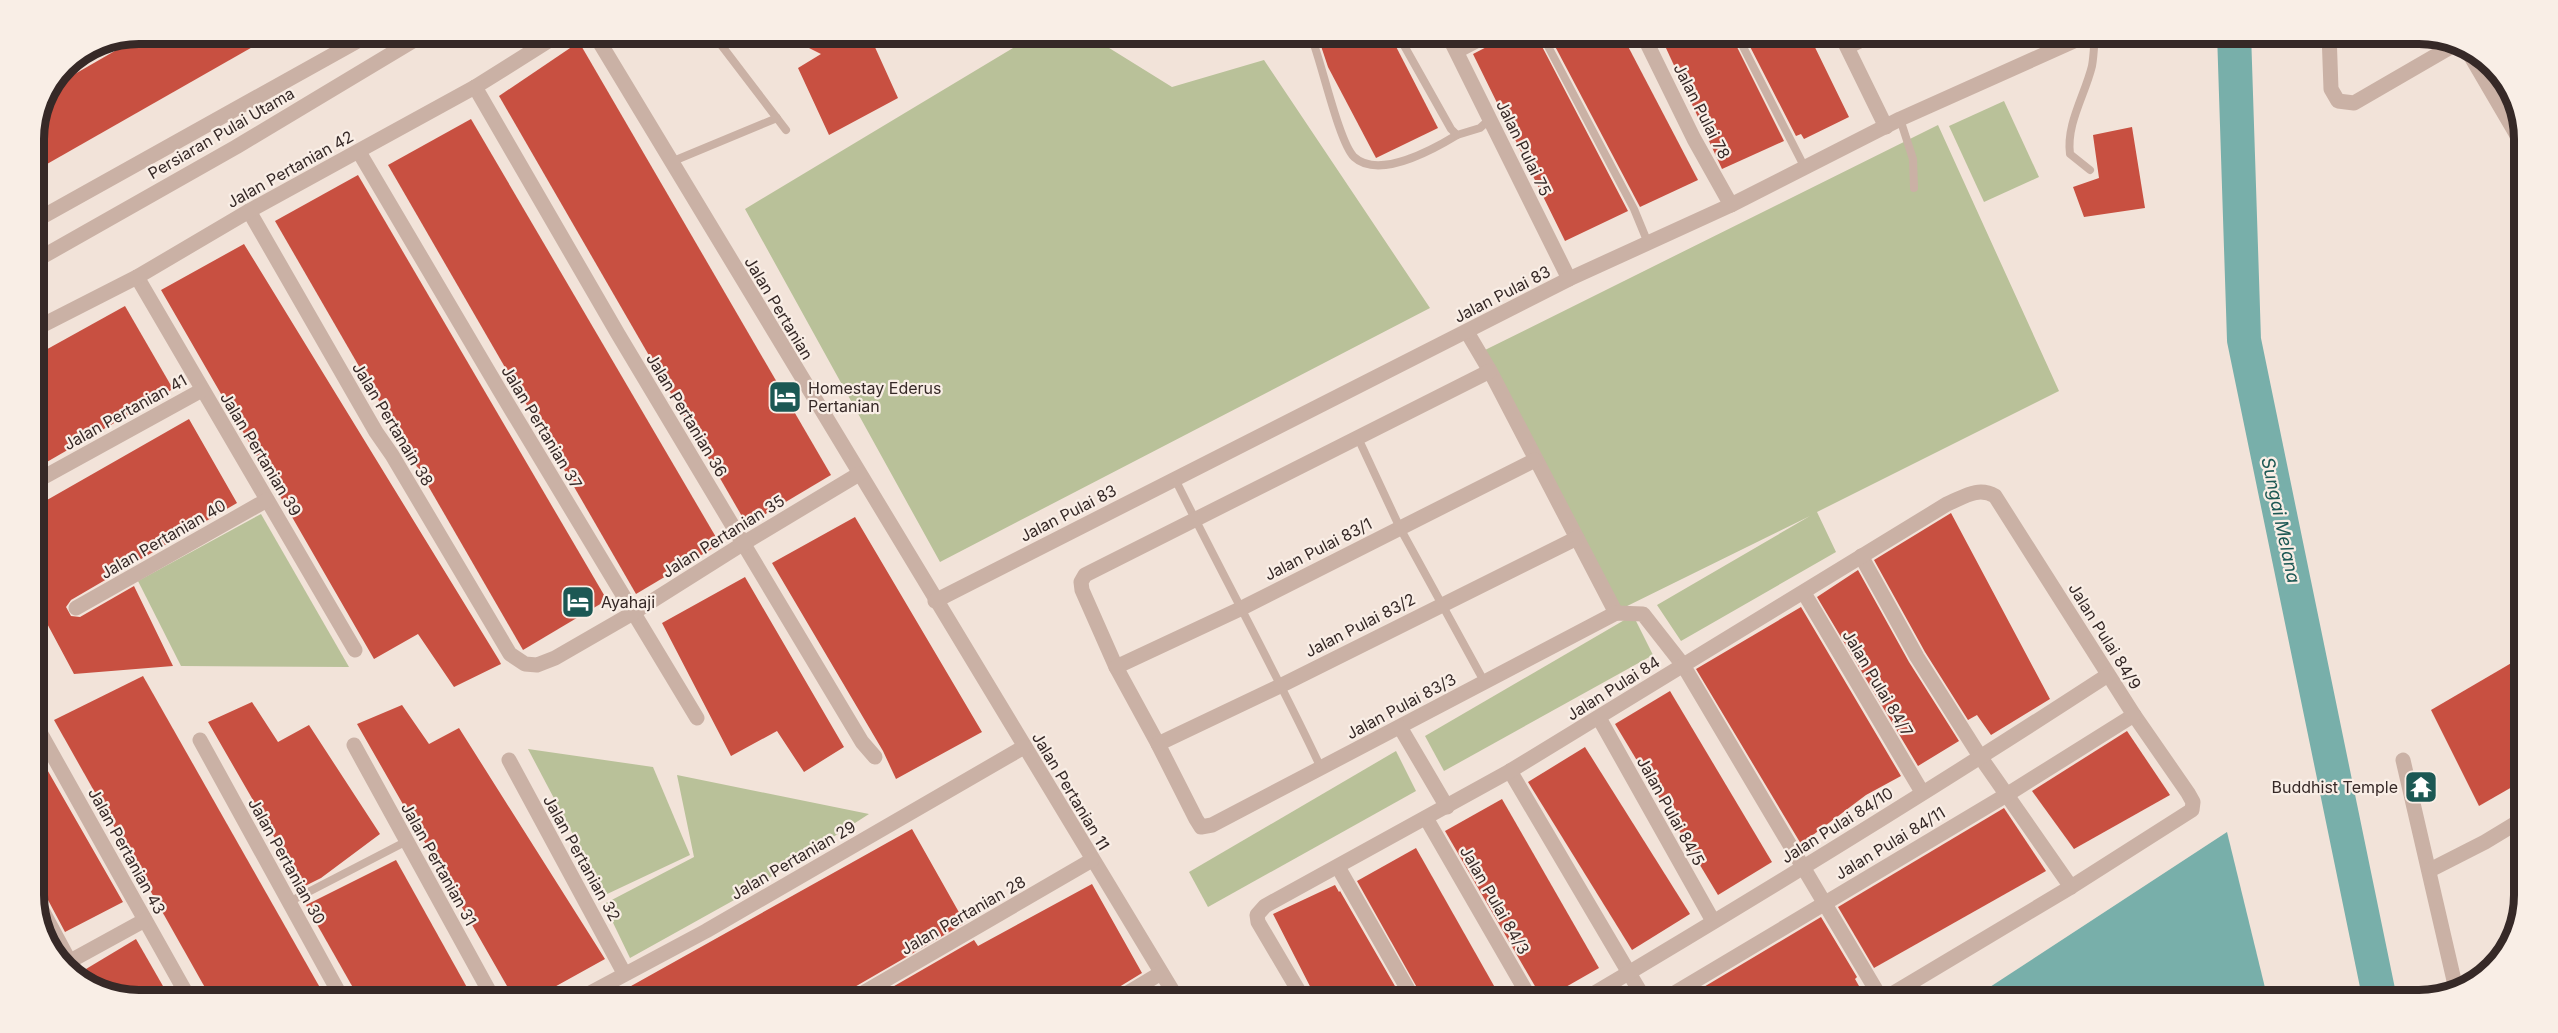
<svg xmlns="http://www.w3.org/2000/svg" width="2558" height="1033" font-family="Inter,sans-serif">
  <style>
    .green { fill: #b9c199 }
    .water { fill: #78afaa }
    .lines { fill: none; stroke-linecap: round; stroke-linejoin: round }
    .river { stroke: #78afaa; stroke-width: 34 }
    .building { fill: #c85041 }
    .lane { stroke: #cab1a5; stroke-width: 8 }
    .street { stroke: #cab1a5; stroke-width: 15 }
    .labels { text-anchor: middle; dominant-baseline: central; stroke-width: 4.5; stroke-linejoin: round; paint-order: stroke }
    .street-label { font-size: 16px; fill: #362927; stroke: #f9eee6 }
    .poi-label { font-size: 16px; fill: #362927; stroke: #f9eee6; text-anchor: start }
    .water-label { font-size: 18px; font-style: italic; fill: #1c5854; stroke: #f9eee6 }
    .rim { fill: none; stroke: #362927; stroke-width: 8 }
  </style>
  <rect width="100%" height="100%" fill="#f2e3d9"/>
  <g class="green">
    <polygon points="1038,33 1085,33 1172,87 1264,60 1430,308 940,562 745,209"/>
    <polygon points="2004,101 2039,177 1984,202 1949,126"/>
    <polygon points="1938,125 2059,391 1817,512 1836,552 1681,641 1657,605 1810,516 1617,611 1485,350"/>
    <polygon points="261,514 349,667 181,666 138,581"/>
    <polygon points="1633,615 1653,655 1444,771 1425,736"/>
    <polygon points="528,749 653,767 690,855 605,895"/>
    <polygon points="1396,751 1416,791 1208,907 1189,872"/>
    <polygon points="677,775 869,814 736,899 630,958 604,904 694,857"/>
  </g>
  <polygon class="water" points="2227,832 2268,1000 1970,1000"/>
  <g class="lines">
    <polyline class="river" points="2234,33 2244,340 2380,1000"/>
  </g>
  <g class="building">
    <polygon points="146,33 277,33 33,172 33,132 54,86"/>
    <polygon points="779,33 844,33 839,42 869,34 898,98 829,135 798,68 821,54"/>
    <polygon points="1325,33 1389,33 1438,128 1376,158 1328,67 1319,40"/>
    <polygon points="1505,33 1535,33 1628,211 1565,241 1473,54 1502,39"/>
    <polygon points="1548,33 1621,33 1698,180 1640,207"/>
    <polygon points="1659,33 1730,33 1784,141 1722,169"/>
    <polygon points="1743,33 1808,33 1849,117 1804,139 1801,134 1796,136"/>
    <polygon points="579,42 831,475 747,525 499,96"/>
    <polygon points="471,119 720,544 636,594 388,165"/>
    <polygon points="2132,127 2145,208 2084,217 2073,187 2099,178 2093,135"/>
    <polygon points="358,175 607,600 523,650 275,221"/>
    <polygon points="244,244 499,660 501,664 454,687 418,634 374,659 161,290"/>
    <polygon points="125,306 173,389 33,470 33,357"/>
    <polygon points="189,419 237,503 71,600 66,607 71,616 80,617 134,586 173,666 74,674 43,616 33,621 33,508"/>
    <polygon points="1951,513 2050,699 1991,735 1977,715 1968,720 1925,652 1874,560"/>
    <polygon points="855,517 982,732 896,779 883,751 772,563"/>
    <polygon points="1858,570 1909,662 1959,741 1918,766 1817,597"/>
    <polygon points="745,577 844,747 804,772 777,731 731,756 662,623"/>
    <polygon points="1801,607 1901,776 1866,795 1801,844 1696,669"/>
    <polygon points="2520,658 2519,783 2479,806 2431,710"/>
    <polygon points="143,676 327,1000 212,1000 54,720"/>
    <polygon points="1670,691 1772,862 1718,895 1615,724"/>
    <polygon points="252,702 278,742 309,725 380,834 321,878 303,887 208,722"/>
    <polygon points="402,705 429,744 459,728 605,959 531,1000 515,1000 357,724"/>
    <polygon points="2127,731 2170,795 2074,849 2032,791"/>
    <polygon points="33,745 123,902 65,932 39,883 33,880"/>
    <polygon points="1585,747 1690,914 1632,950 1528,782"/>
    <polygon points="1502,799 1599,968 1543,1000 1445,831"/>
    <polygon points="2004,808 2046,871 1874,968 1838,907"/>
    <polygon points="912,829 965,923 846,992 841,1000 606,1000"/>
    <polygon points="1416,848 1502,1000 1424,1000 1357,881"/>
    <polygon points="396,860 474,1000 360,1000 306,905"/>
    <polygon points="1092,884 1142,973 1111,992 1106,1000 870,1000 974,940 978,946"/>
    <polygon points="1335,885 1339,892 1340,891 1403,1000 1317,1000 1273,914"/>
    <polygon points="33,900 53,937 48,940 33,902"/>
    <polygon points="1821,917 1857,977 1855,979 1859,986 1835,1000 1682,1000"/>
    <polygon points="136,939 171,1000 138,1000 99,992 86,969"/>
  </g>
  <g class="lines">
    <g class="lane">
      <polyline points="712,33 786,130"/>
      <path d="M1316 33 1312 39C1322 64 1339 142 1354 157 1379 180 1434 149 1457 135"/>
      <polyline points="1397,33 1451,129 1457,135 1480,128 1490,119"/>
      <polyline points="1541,33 1634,209 1648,243"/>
      <polyline points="1736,33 1805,168"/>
      <polyline points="1849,50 1885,33"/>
      <polyline points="1457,55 1499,33"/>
      <polyline points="2504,114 2516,108"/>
      <polyline points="1900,119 1913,159 1914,188"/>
      <polyline points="671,162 777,118"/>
      <path d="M2090 170 2070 154C2066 124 2085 95 2092 66 2094 55 2094 44 2095 33"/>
      <polyline points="1358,438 1400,528 1485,683"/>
      <path d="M1175 479C1223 576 1275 670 1321 768"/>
      <polyline points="33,886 84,981"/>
      <polyline points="289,902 405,842"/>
    </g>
    <g class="street">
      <polyline points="594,33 1178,1000"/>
      <polyline points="1447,33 1569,279"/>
      <polyline points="1642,33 1694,139 1731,205"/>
      <polyline points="1840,33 1886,127"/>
      <polyline points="2329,33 2331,89 2338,101 2354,103 2461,41"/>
      <polyline points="2463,43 2525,149"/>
      <polyline points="62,67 115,38"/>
      <polyline points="475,87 618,334 862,742 875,757"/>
      <polyline points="359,152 500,391 697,718"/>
      <polyline points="249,211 376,432 392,455 510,654 525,664 537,665 555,658 633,613 744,543 859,474"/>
      <polyline points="33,222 372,33"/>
      <polyline points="33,262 236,147 426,33"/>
      <polyline points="137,277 355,650"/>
      <polyline points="33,330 137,277 249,211 475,87 561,33"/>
      <polyline points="1467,332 1490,371 1616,613"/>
      <polyline points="1490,371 1085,575 1081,582 1082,590 1116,667 1158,744 1196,819 1201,827 1212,825 1616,613 1643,614 1683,665 1882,1000"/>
      <polyline points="33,483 202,390"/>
      <polyline points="1861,556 1917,657 1981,758 2071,887"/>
      <polyline points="1804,593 1922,792"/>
      <polyline points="935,601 1569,279 1731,205 1900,119 2092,33"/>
      <polyline points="76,608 267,500"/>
      <polyline points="1116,667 1240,609 1535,460"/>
      <polyline points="1599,718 1713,921"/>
      <polyline points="33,720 190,1000"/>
      <polyline points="1400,727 1447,807"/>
      <polyline points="200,740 343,1000"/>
      <polyline points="1158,744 1282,685 1577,538"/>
      <polyline points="354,745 494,1000"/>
      <polyline points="509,760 624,973"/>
      <polyline points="2403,760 2456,989"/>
      <polyline points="1510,771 1645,1000"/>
      <polyline points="1426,818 1531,1000"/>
      <polyline points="1338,867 1414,1000"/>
      <polyline points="2430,870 2485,842 2518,822"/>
      <polyline points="63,965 145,920"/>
      <polyline points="577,1000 706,931 1024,747"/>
      <polyline points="851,1000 1092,860"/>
      <polyline points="1116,1000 1161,973"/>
      <path d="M1304 1000 1258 922 1257 915 1265 906 1510 771 1947 504C1964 497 1978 486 1995 496L2134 715 2188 793 2193 802 2192 810 2071 887 1882 1000"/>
      <path d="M1583 1000C1760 895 1936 787 2108 675"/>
      <polyline points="1663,1000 2008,794 2134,715"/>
    </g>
  </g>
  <defs>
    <symbol id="hotel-square" viewBox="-11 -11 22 22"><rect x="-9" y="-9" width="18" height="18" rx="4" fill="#1c5854" stroke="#f9eee6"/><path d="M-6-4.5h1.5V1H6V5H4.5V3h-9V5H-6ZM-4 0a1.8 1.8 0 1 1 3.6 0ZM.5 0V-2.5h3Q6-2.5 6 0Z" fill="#fff"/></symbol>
    <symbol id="temple-square" viewBox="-11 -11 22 22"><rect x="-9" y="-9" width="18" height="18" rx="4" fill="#1c5854" stroke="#f9eee6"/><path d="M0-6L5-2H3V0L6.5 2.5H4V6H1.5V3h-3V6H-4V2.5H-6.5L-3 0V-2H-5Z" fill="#fff"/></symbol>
  </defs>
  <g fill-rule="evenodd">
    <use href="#hotel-square" x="766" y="378" width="38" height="38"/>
    <use href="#hotel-square" x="559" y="583" width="38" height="38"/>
    <use href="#temple-square" x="2402" y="768" width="38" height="38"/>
  </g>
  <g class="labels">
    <g class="street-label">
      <text transform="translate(1702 111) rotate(63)">Jalan Pulai 78</text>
      <text transform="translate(221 133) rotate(-30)">Persiaran Pulai Utama</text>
      <text transform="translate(1524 148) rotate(64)">Jalan Pulai 75</text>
      <text transform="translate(290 169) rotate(-29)">Jalan Pertanian 42</text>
      <text transform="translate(1502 294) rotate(-27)">Jalan Pulai 83</text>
      <text transform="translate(779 308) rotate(59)">Jalan Pertanian</text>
      <text transform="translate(125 412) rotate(-29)">Jalan Pertanian 41</text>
      <text transform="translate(687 415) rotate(59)">Jalan Pertanian 36</text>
      <text transform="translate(393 424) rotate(59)">Jalan Pertanain 38</text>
      <text transform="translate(542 427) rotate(59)">Jalan Pertanian 37</text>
      <text transform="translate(261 454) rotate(59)">Jalan Pertanian 39</text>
      <text transform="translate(1068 513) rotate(-27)">Jalan Pulai 83</text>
      <text transform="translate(723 536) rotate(-32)">Jalan Pertanian 35</text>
      <text transform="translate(163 539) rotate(-30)">Jalan Pertanian 40</text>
      <text transform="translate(1318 549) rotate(-27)">Jalan Pulai 83/1</text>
      <text transform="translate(1360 625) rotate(-27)">Jalan Pulai 83/2</text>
      <text transform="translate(2105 636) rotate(58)">Jalan Pulai 84/9</text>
      <text transform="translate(1878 683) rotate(59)">Jalan Pulai 84/7</text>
      <text transform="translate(1613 688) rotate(-32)">Jalan Pulai 84</text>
      <text transform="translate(1401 706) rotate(-28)">Jalan Pulai 83/3</text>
      <text transform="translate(1071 791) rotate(59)">Jalan Pertanian 11</text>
      <text transform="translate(1671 811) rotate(61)">Jalan Pulai 84/5</text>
      <text transform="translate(1837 825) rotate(-32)">Jalan Pulai 84/10</text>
      <text transform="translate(1890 843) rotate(-31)">Jalan Pulai 84/11</text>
      <text transform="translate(127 851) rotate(61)">Jalan Pertanian 43</text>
      <text transform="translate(582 858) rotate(61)">Jalan Pertanian 32</text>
      <text transform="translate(793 860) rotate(-30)">Jalan Pertanian 29</text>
      <text transform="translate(287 861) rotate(61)">Jalan Pertanian 30</text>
      <text transform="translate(439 864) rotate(61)">Jalan Pertanian 31</text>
      <text transform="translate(1495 900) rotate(60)">Jalan Pulai 84/3</text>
      <text transform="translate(963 915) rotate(-30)">Jalan Pertanian 28</text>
    </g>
    <g class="poi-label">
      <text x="808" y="388">Homestay Ederus<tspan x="808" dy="18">Pertanian</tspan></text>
      <text x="601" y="602">Ayahaji</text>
      <text x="2398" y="787" text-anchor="end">Buddhist Temple</text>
    </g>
    <g class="water-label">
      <text transform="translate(2281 520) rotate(78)">Sungai Melana</text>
    </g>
  </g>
  <path d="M0 0H2558V1033H0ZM139 44H2419A95 95 0 0 1 2514 139V895A95 95 0 0 1 2419 990H139A95 95 0 0 1 44 895V139A95 95 0 0 1 139 44Z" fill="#f9eee6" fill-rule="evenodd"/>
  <path class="rim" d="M139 44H2419A95 95 0 0 1 2514 139V895A95 95 0 0 1 2419 990H139A95 95 0 0 1 44 895V139A95 95 0 0 1 139 44Z"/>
</svg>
